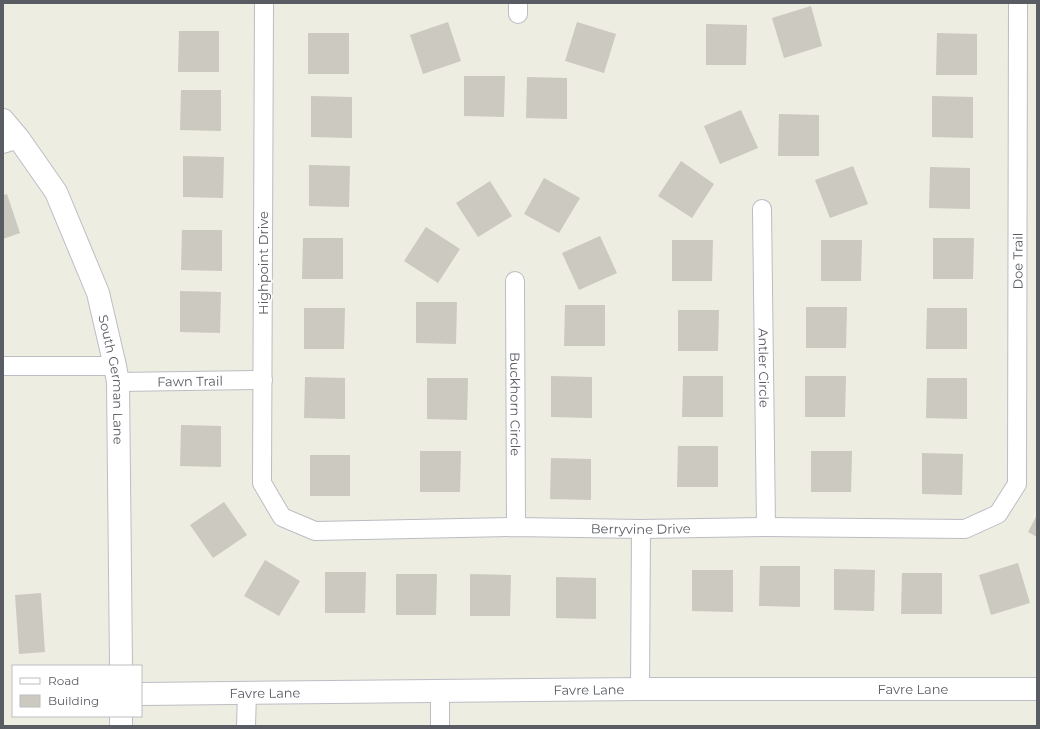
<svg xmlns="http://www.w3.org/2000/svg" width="1040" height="729" font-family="Montserrat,sans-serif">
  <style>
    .building { fill: #cbc9c0 }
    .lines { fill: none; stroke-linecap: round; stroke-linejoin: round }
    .street-casing { stroke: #bbbdc4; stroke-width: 20 }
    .secondary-casing { stroke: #bcbec6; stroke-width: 24 }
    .street { stroke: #fff; stroke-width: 18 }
    .secondary { stroke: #fff; stroke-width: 22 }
    .labels { text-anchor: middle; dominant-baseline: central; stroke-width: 3.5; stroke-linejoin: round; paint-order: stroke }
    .street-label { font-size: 13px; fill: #595c63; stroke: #fff }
  </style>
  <rect width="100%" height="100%" fill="#eeede1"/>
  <g class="building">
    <polygon points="811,6 822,46 784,58 772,18"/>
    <polygon points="448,22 461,61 423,74 410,35"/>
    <polygon points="577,22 616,34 604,73 565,61"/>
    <polygon points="706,24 747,25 746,65 706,65"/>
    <polygon points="179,31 219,31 219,72 178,72"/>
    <rect x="308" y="33" width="41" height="41"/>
    <polygon points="937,33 977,34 977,75 936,75"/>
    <polygon points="464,76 505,76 504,117 464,116"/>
    <polygon points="527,77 567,78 567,119 526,118"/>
    <polygon points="181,90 221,90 221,131 180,130"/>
    <polygon points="311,96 352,97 352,138 311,137"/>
    <polygon points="932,96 973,97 973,138 932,137"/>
    <polygon points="741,110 758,148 720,164 704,126"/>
    <polygon points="779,114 819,115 819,156 778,156"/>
    <polygon points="183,156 224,157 223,198 183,197"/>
    <polygon points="681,161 714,184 692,218 658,196"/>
    <polygon points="309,165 350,166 349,207 309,206"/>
    <polygon points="853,166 868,204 830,218 815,180"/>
    <polygon points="930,167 970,168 970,209 929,208"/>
    <polygon points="544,178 580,198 559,233 524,214"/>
    <polygon points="490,181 512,216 478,237 456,203"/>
    <polygon points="7,194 20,233 3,239 3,195"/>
    <polygon points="426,227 460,249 438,283 404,261"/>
    <polygon points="182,230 222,230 222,271 181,270"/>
    <polygon points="600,236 617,273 579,290 562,253"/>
    <polygon points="303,238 343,238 343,279 302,279"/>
    <polygon points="933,238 974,238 973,279 933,279"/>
    <polygon points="672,240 713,240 712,281 672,281"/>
    <polygon points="821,240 862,240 861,281 821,281"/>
    <polygon points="180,291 221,292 220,333 180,332"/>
    <polygon points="416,302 457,302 456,344 416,343"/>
    <polygon points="565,305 605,305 605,346 564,346"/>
    <polygon points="806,307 847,307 846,348 806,348"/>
    <polygon points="304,308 345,308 344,349 304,349"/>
    <polygon points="927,308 967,308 967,349 926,349"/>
    <polygon points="678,310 719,310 718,351 678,351"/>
    <polygon points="551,376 592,377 592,418 551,417"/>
    <polygon points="683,376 723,376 723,417 682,417"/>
    <polygon points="805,376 846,376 845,417 805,417"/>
    <polygon points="305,377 345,378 345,419 304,418"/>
    <polygon points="427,378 468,378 467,420 427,419"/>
    <polygon points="927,378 967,378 967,419 926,418"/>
    <polygon points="181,425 221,426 221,467 180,466"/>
    <polygon points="678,446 718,446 718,487 677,487"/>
    <polygon points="420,451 461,451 460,492 420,492"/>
    <polygon points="811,451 852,451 851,492 811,492"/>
    <polygon points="922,453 963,454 962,495 922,494"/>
    <rect x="310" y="455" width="40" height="41"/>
    <polygon points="551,458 591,459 591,500 550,499"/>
    <polygon points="224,502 247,535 213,558 190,525"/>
    <polygon points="1037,515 1037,537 1028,532"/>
    <polygon points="265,560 300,581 279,616 244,596"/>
    <polygon points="1018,563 1030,603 991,615 979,575"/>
    <polygon points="760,566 800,566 800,607 759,606"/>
    <polygon points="834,569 875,570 874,611 834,610"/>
    <polygon points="692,570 733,570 733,612 692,611"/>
    <polygon points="325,572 366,572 365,613 325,613"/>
    <polygon points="902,573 942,573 942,614 901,614"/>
    <polygon points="396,574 437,574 436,615 396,615"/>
    <polygon points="470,574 511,575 510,616 470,616"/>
    <polygon points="556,577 596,578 596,619 556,618"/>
    <polygon points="41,593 45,652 19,654 15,595"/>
  </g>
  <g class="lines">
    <defs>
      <g id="street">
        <path id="s1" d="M264 3 262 483 282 517 315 531 516 527 641 529 766 527 965 529 998 514 1017 484 1018 3"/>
        <polyline points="518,14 518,3"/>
        <polyline points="3,144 19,139"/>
        <path id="s2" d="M762 209 766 527"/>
        <path id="s3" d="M515 281 516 527"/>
        <polyline points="3,366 115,366"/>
        <path id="s4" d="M118 382 263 380"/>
        <polyline points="640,689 641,529"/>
        <polyline points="440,691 440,726"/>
        <polyline points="246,726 247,693"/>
      </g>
      <g id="secondary">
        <path id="s5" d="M3 120 19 139 56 192 98 293 115 366 118 382 121 666"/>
        <path id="s6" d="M141 694 640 689H1037"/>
        <polyline points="121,726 121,716"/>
      </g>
    </defs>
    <use href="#street" class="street-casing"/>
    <use href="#secondary" class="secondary-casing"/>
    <use href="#street" class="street"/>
    <use href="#secondary" class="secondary"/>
  </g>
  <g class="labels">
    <g class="street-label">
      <text stroke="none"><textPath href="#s1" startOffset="1500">Doe Trail</textPath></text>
      <text transform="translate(263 263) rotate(-90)">Highpoint Drive</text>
      <text stroke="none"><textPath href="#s2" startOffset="159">Antler Circle</textPath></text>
      <text stroke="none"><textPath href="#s5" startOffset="287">South German Lane</textPath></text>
      <text stroke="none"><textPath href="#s4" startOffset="72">Fawn Trail</textPath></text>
      <text stroke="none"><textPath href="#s3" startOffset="123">Buckhorn Circle</textPath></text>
      <text stroke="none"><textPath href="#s1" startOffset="881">Berryvine Drive</textPath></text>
      <text stroke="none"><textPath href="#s6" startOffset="772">Favre Lane</textPath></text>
      <text stroke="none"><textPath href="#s6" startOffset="448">Favre Lane</textPath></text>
      <text stroke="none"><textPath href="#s6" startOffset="124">Favre Lane</textPath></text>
    </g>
  </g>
  <rect width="1040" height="729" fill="none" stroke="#595c63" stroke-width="8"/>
  <rect x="12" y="665" width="130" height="52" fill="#ffffff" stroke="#bdbec1"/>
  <rect x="20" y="678" width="20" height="6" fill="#ffffff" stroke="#bdbec1"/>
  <text x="48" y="685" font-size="12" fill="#595c63">Road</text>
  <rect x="20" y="695" width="20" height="12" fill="#cbc9c0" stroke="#bdbec1"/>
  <text x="48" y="705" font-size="12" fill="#595c63">Building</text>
</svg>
